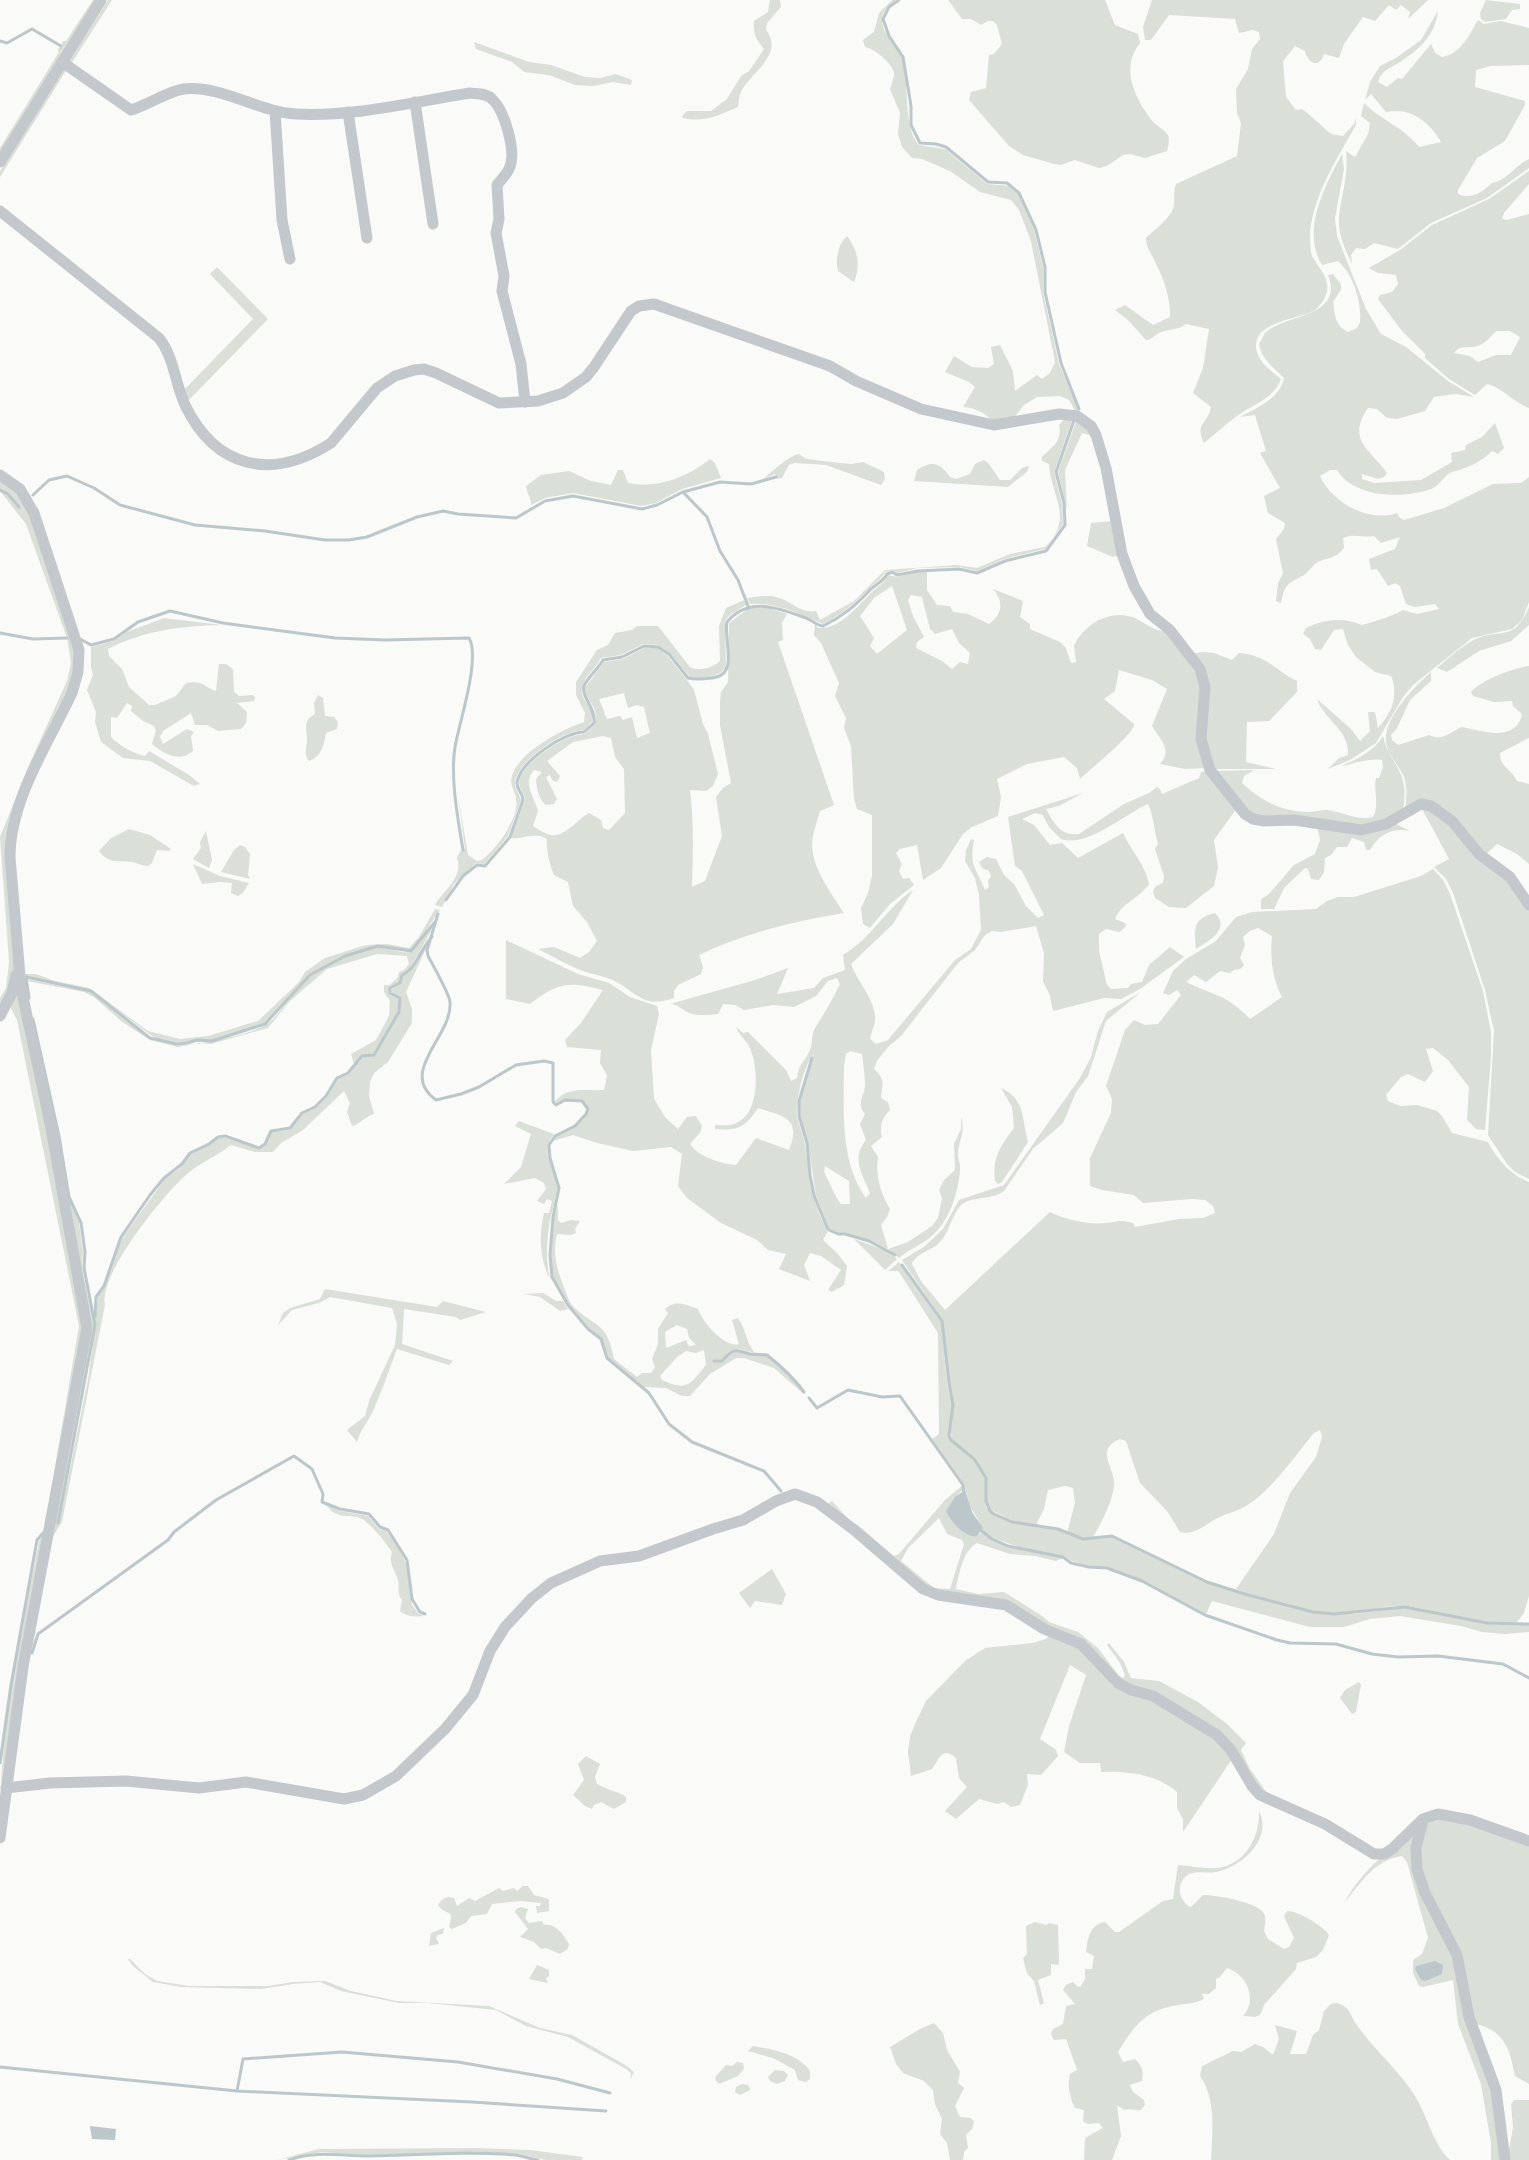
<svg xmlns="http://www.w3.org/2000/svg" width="1529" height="2160" font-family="Inter,sans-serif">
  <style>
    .green { fill: #dadfd7; fill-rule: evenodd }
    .water { fill: #bbc7cb }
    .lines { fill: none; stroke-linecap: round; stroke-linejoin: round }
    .stream { stroke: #bbc7cb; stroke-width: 3 }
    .minor { stroke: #c3c8cc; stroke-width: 11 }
  </style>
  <rect width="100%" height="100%" fill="#fafaf8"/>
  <g class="green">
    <polygon points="93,0 99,0 0,156 0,148 59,52 58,50 60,46 63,47 61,45 63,41 66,41"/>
    <polygon points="108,0 112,0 71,64 68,62"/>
    <path d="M770 0H780L781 7 767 23 766 30C784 53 754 71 743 88 739 94 739 100 738 107 719 115 704 123 683 118L682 116 687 111H711L727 99 741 76 749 71 764 49C756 39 753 34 754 21L768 12Z"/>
    <path d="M892 0H897C889 5 881 11 882 21 883 36 897 45 902 58 904 63 904 69 905 74 908 93 905 132 919 145L945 149 987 184 1011 186 1018 194 1034 230 1043 267V292L1059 364 1079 410 1077 414 1069 400 1060 396 1037 397 1024 405 1011 421 994 423C986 413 976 408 963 407L975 387 969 382 945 372 954 356 972 367 988 368 994 364 991 347 1000 345 1013 371 1015 391 1037 375 1042 379 1050 373 1055 362 1031 241 1019 210 1011 200 980 192 950 171 922 159 912 158 902 147 898 134 900 113 890 89C892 84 894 78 894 73 892 63 875 49 865 47L863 40 874 32 879 13Z"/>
    <path d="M948 0H1105L1115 25 1138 34 1140 43C1119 69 1136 100 1153 122 1157 126 1165 130 1168 135 1170 140 1168 146 1167 151L1145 158 1130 154 1123 155 1107 166 1099 168 1075 160 1061 165 1054 164 1023 155 1009 146 969 100 971 92 986 88 989 55 994 54 1002 44 997 25 993 21H988L981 25 971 19H962Z"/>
    <path d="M1152 0H1428L1408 19 1410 12 1401 5 1396 10 1389 5 1375 21 1363 17 1344 44 1339 58 1324 54C1319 69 1308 64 1305 51L1295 46 1283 61 1286 97 1296 110 1302 109 1306 112 1331 134 1343 136 1354 124 1356 118V125C1337 159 1314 193 1310 233 1310 239 1310 250 1312 256 1319 269 1333 280 1325 297 1323 302 1318 308 1313 311 1297 320 1245 322 1258 355 1262 365 1273 372 1281 379 1274 399 1253 404 1237 416 1226 424 1215 434 1204 443 1194 423 1209 423 1211 407L1193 393 1203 368 1209 329 1186 324C1178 331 1169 328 1159 333 1153 336 1153 339 1146 340L1128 320 1115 310 1125 305 1153 325 1170 317C1171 299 1163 276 1154 260 1150 250 1147 250 1146 238 1155 229 1173 217 1174 204 1175 196 1173 192 1176 184L1237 156 1241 123 1237 113 1236 89 1248 69 1252 49 1260 39 1259 32 1253 30 1239 33 1235 19 1169 15 1151 40H1145L1143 27Z"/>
    <polygon points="1486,0 1520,4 1520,9 1512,10 1506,19 1485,22 1481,19 1480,13"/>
    <path d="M1438 11C1436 34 1419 50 1400 62 1391 68 1381 70 1378 82L1387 87 1398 78 1402 79 1431 44 1435 53 1442 57C1461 54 1469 35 1478 20L1484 24 1501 21 1529 28V65L1491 66 1476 70 1475 87 1525 101V105L1505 141 1477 158 1458 190V194C1472 200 1482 192 1492 183 1505 182 1516 165 1529 159V168L1487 198 1431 223 1398 249 1374 243 1365 249 1356 248 1351 255 1352 264C1345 249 1338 235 1339 218 1341 194 1349 177 1346 151L1355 157 1368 134 1370 123 1361 116 1364 103C1382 121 1402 126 1419 147L1441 142C1429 121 1410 107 1386 112L1371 94 1365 100 1370 82 1380 66 1396 58 1421 40Z"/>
    <polygon points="474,42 529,62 551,65 585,77 600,78 616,74 632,80 631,85 613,82 593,86 575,85 549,75 524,72 512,62 476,49"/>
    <polygon points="65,67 67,69 0,177 0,171"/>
    <path d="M1342 154 1344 169 1335 218 1337 236 1366 309 1381 334 1406 347 1448 381 1474 397 1455 394 1434 397 1425 411 1397 419 1387 418 1377 409 1368 408C1346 440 1370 449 1387 473L1384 477 1378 479 1362 474V479L1374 483 1421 480 1452 462 1451 453 1465 450 1466 445 1482 437 1495 423 1504 448 1498 454 1492 451C1480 463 1467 468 1452 472 1444 475 1440 486 1431 489 1403 499 1354 498 1337 470H1330L1320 476C1331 502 1369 523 1397 513L1400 518 1404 520 1444 508 1493 484 1521 483 1529 477V602L1522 620 1512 629 1472 638 1413 685 1403 697 1376 743 1350 760 1328 769 1339 758 1348 755C1350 730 1323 719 1317 699L1351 729 1360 741 1370 731 1368 712H1375L1378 728C1392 713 1399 695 1391 676L1375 672 1356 657 1348 645 1343 629 1334 630 1321 650 1315 649 1310 639 1303 634 1306 628C1325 619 1342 617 1362 625 1376 621 1391 617 1403 610L1417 614 1439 609 1435 604 1415 607 1406 604 1400 586 1395 583 1388 586 1377 569 1371 570 1369 559 1395 549 1400 537 1381 543 1374 536C1363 538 1353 533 1343 538L1344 548C1334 560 1331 556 1318 562 1312 565 1309 572 1304 575 1288 584 1285 583 1281 603L1276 601 1278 583 1283 573 1276 539 1284 529 1285 523 1268 513 1264 496 1280 488 1260 453 1266 451 1255 415 1240 417C1257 407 1280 399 1284 378 1273 367 1262 360 1259 344 1261 341 1263 336 1265 333 1284 314 1345 318 1328 275L1333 274 1341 284V290L1333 302C1335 315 1335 326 1348 332L1357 328 1360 322C1362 302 1353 274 1338 261L1322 265C1301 230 1325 186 1342 154Z"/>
    <path d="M1529 171V184L1504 213 1502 219 1507 220 1529 214V408C1513 402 1503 388 1487 384L1475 395 1449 379 1425 358V354L1402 331 1378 299 1380 295 1392 292 1398 284 1396 275 1378 273 1369 268 1400 250 1432 225 1489 199ZM1496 331H1510L1520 337 1511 355H1496L1478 362 1470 356 1454 353C1461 343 1471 350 1480 345 1487 342 1491 336 1496 331Z"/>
    <path d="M847 236C858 251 861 264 854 282L838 271C835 260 838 244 847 236Z"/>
    <polygon points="217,267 268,319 188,401 184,390 253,319 210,274"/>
    <path d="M1066 417 1075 418 1094 436 1082 433 1065 470 1067 510 1058 472 1076 421 1072 420 1054 472 1062 504 1063 524 1045 549 1004 559 977 571 960 567 918 568 897 573 892 570 885 572C881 580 875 582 869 589 854 603 842 615 823 624 800 614 776 602 750 604L747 598C757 597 770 594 779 598 793 602 801 614 816 611L820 620 854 601 885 570 957 565 977 568 1010 554 1045 547C1075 518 1051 497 1049 464L1042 461V457C1052 447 1063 441 1059 425Z"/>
    <path d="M799 454 806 459 840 463 852 464 863 462 884 472 885 479 881 485 826 465 795 463 789 465 782 478 777 479 775 474 762 480C772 472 788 456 799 454Z"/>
    <path d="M710 459 715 463 721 478 682 489 656 503 641 506 573 493 545 498 531 505C531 497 527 494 526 486L541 475 569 471 591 481 611 485 618 470H623L628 483C657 489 688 477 710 459Z"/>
    <path d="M984 460 989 464 1000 480H1010L1022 468 1029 466 1027 472 1008 487 914 481 917 470C932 460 940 463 950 477L956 479 970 474 975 464Z"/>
    <polygon points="0,480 15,491 25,502 71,625 77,672 12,814 16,958 13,980 0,1011 0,998 6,988 9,962 0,837 29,765 67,681 71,663 67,638 26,524 0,491 8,495 20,506 9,493 0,490"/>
    <polygon points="1114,521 1119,555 1113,557 1087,546 1091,523"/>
    <path d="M918 572H927V590L937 605 950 606 953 612 968 614 989 624C1003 614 1004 601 993 589L1023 601 1020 617 1030 624V629L1060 642 1066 648 1071 663 1076 662 1074 646C1083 625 1109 609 1132 617 1147 623 1148 629 1168 632L1201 681 1207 768 1185 769 1160 764C1173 749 1160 740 1152 726L1167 689 1152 680 1119 670 1115 691 1104 699 1134 724C1135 734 1089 770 1080 779L1077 768 1064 757 1027 764 997 779 1001 797 998 816 972 827 963 834 941 868 923 880 917 845 900 849 896 853 902 864 899 871 903 879 909 878 914 885 890 904 870 928 863 924 861 908 868 893 872 876V815L857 809 854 799 851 746 844 728 846 718 835 696 839 683 821 643 814 635 815 624 818 628C840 630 858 605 872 592 878 586 884 584 888 575L897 577ZM892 586 907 630 877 654 870 646 874 638 860 616 874 598ZM911 595 922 597 930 629 935 634 952 629 959 643 970 653 968 664 960 662 952 669 942 661 916 648 917 642 924 637 913 616 908 600Z"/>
    <path d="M744 600 746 605 730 615 725 621 726 665C722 678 701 679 690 677L670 653 658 645 643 644 621 655 601 658C596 668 583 678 582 689 580 701 595 706 592 722L584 730C564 730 512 763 515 786 516 791 520 795 521 800L508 836 484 864 476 863 454 884 442 907 435 905C444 890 464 877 457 858L461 850 465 849 458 795 468 855 477 861 482 860C496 849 520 818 516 798 515 791 509 784 512 776 518 753 562 729 584 722L585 713 576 695V682L597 650 608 645 615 633 632 630 637 626H658L690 667C699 672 712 668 720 661L719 626 726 608Z"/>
    <path d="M1529 607V625L1511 641 1479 651 1447 672 1437 668C1448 659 1459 648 1472 641 1498 626 1512 646 1529 607Z"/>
    <path d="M749 608H768L787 614 782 623 783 640 778 642 834 805 820 811C817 822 812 834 812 846 813 870 832 894 844 913 795 921 744 933 699 955L703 967 701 974 678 985 674 991V998C641 1010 635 989 610 979 600 975 590 974 580 970 566 964 552 956 538 949L554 947 580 958 589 952 597 941 587 922 573 906 568 882 554 875C550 866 546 850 547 839 534 831 525 840 511 838L525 800C525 793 519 789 519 782 522 762 566 734 585 734L595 724C599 706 587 703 585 688L604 662 623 659 644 648H657L667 655 687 680 694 690 703 724 708 734 718 774 713 786 706 791 690 790C694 822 693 854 692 887L705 881 722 836 716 797 723 788 731 783 720 725V702L721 692 728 682 729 623ZM624 693 628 708 637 705 644 707 650 733 637 738 632 717 623 720 620 716 607 719 599 699ZM603 736 611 738 615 757 624 769 625 813 609 830 603 828 601 820 589 813C578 819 564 838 551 835 545 834 538 829 533 826L538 811C534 796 522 783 534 770L542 772 536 779C537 789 538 798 546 805L554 804 557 799 546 777 550 775 552 780 557 782 560 776 547 761 573 742Z"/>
    <path d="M164 618 222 625C182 626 145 630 108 649L109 656 122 669 129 687 149 705H155L176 696 186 683C203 680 202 686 216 691L219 664H226L233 669 234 692 239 696 253 695 255 697 254 701 237 703 247 712 246 723 241 729 218 731 207 725H195L191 713 163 731 160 737 163 744 187 729 194 732 191 736 193 751C180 763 164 754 152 744L156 731 154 726 143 721 131 711 132 706 127 703 117 718 111 717V737C120 746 132 753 145 756L149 751 189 775 200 784 194 786 150 761 123 758 101 742 95 722 96 712 87 690 93 675 91 667V647L114 641 127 632Z"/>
    <path d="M1203 652 1214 653 1232 660 1239 653C1268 655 1275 671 1297 681V692L1269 721 1247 722 1246 762 1276 769H1210L1204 751 1205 696 1190 654Z"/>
    <path d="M1529 666V738L1500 753C1499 766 1512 770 1517 781L1529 784V864L1517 854 1497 844 1484 856 1432 805 1405 812C1406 801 1408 788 1404 777 1400 767 1391 759 1387 747 1379 722 1414 687 1431 672V681L1410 700 1397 728 1391 735 1392 740 1398 745 1429 735C1442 742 1450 732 1462 727 1482 731 1516 743 1522 714L1513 706 1512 701 1494 702 1473 696 1471 692C1481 680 1513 668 1529 666Z"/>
    <path d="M318 695 323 698 325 716 334 717 338 722 337 729 326 733C324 745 321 757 309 761 304 755 306 749 307 742 308 731 301 721 315 714L314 703Z"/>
    <path d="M1383 736C1386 753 1399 765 1403 781 1406 792 1404 802 1403 813L1373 827 1254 818 1211 771 1254 770 1244 776 1242 783C1261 801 1281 811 1308 812 1314 812 1321 810 1327 810 1344 812 1356 821 1373 817 1380 804 1373 792 1376 778H1379L1383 767 1382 760C1368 758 1354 764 1341 766 1356 760 1374 751 1383 736Z"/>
    <path d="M1208 771 1237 808 1214 840 1218 867 1214 886 1186 908 1169 907 1155 898 1153 891 1156 886 1163 883 1164 876 1155 849 1158 844C1154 830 1154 817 1148 804 1124 814 1088 848 1061 839L1049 827 1043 815 1035 813 1022 819 1034 825 1050 845 1062 843 1078 858 1123 833C1131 851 1145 864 1149 884 1140 898 1121 903 1115 919L1125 923 1126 926 1120 932 1106 929 1099 934V951L1107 985 1111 989 1128 988 1131 984 1142 982 1149 965 1170 947 1184 957 1140 989 1121 999 1104 998 1053 1011 1050 996 1043 981 1044 953 1036 926 1001 932 992 931 985 935 975 950 958 963 901 1036 888 1047 877 1061 874 1069C886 1080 882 1083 881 1098L888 1102 890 1110C882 1118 879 1126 882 1137L871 1146 878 1157C875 1175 881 1194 890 1209L887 1217 881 1225 888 1249 908 1242 932 1226 938 1218 942 1198 939 1190 944 1180 955 1170 954 1144 961 1129V1117C966 1134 958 1140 958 1155 958 1160 961 1165 960 1170 958 1194 949 1224 928 1239 919 1246 908 1250 899 1258L888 1249 869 1240 845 1233H838L830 1229 827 1224 816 1195 808 1143 800 1116V1101L814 1054C804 1064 795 1102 797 1116 799 1126 804 1136 805 1146 810 1175 812 1205 828 1231L823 1240 837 1253 847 1266 844 1285 832 1292 828 1290 841 1270 821 1256 810 1253 804 1265 810 1281 779 1269 786 1254 768 1250 757 1240 721 1223 687 1198 678 1186 682 1154 671 1147 633 1151 597 1143 573 1135 553 1141C561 1128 581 1131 589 1109L582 1100 565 1099 556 1103 554 1102C568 1086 585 1091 604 1090L607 1075 600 1063 601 1050 567 1047 565 1040 581 1023 603 990C569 981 558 982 530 1004L506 999V940L578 974 609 983 630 997 657 1006 659 1014 651 1050 654 1099 665 1117 678 1129 687 1117 696 1116 702 1126 700 1133 690 1144C698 1157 722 1164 736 1165L756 1138 789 1150C802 1118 783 1116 758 1108 745 1127 739 1131 715 1129V1125C721 1125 729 1126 734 1124 761 1116 759 1065 749 1046 745 1039 739 1035 736 1027L743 1033 748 1032 786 1070 791 1081 797 1078C798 1065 805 1061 810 1050 813 1044 811 1034 815 1028 824 1014 833 999 840 984L837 978 828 981 816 996 794 1007 773 1005 744 1010 735 1005 723 1004 718 1014C708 1015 698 1016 689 1013 682 1010 678 1004 670 1004L755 980 788 968 777 994 814 988 823 978 845 970 843 955C871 939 886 908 913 890L893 924 851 964C857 981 874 998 875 1017 876 1024 871 1032 870 1039L876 1044 888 1040 955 960 971 949 981 930 979 895 975 878 965 861 966 850 971 839 974 840C969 867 976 867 985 890L989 887 988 880 991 877 989 871 982 868 979 862 987 857 996 859 1004 875 1014 884 1026 906 1038 918 1044 915 1022 871 1015 866 1008 817 1083 793 1059 806 1046 809C1054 823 1060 836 1079 834L1124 804 1149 793 1157 787 1160 789 1162 794 1199 778 1201 772ZM850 1051 862 1054C863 1064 865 1074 865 1083 866 1095 855 1103 865 1114L860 1124 866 1140C851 1159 862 1173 870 1193L866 1198C839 1161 844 1108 844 1065L846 1054ZM825 1166 849 1181 850 1204H841C834 1195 830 1183 824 1172Z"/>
    <polygon points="1421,807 1431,808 1494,866 1529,909 1529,1179 1515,1172 1507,1164 1488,1135 1494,1031 1485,990 1453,893 1446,879 1434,867 1449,859"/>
    <path d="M1394 823 1410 831C1393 827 1379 834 1370 850H1366L1364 842 1352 838 1347 847H1337L1331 855 1325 858 1324 872 1319 880 1311 879 1308 869 1305 868 1284 888 1274 909H1261V899L1268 895 1294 865 1315 854 1320 840 1317 825 1350 833Z"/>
    <path d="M129 829 150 835 171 849 169 851 157 850 152 863 148 866C142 866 138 863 132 862 119 860 109 865 99 851L111 838Z"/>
    <polygon points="206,831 212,860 209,868 193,859 201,848 200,842"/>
    <polygon points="240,845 245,847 250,854 248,875 250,879 221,872 234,850"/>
    <polygon points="193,864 220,876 249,883 243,893 238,896 231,893 232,883 220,882 202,884"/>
    <path d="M1433 869 1443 880 1450 894 1483 991 1491 1032V1057L1485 1130 1476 1129 1467 1120 1469 1087 1448 1060 1433 1048 1426 1049 1433 1071 1425 1082 1408 1074 1401 1077 1386 1095 1388 1101 1400 1106 1417 1105 1437 1111 1442 1116 1452 1133 1488 1142C1497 1159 1510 1175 1529 1182V1596L1524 1613 1517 1622C1481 1628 1441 1610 1405 1606 1387 1605 1369 1611 1351 1612 1314 1615 1270 1605 1236 1589L1274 1534 1290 1493 1316 1457 1322 1437 1320 1430 1314 1433C1294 1457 1274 1487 1249 1504 1238 1512 1225 1513 1214 1520 1202 1527 1195 1535 1180 1532L1167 1511 1140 1483 1126 1441 1120 1439C1093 1450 1116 1468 1114 1486 1113 1500 1100 1526 1093 1537L1083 1538 1067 1533 1075 1503 1073 1488 1065 1486 1048 1490 1044 1509 1036 1525 1012 1521 991 1510 987 1501V1477L974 1459 952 1439 950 1427 954 1404 949 1383 943 1321 902 1260 924 1247 943 1229 959 1200 1004 1185 1080 1078 1091 1057 1098 1031 1107 1012 1141 992 1106 1021 1088 1076 1076 1092 1063 1123 1033 1149 1004 1191C992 1200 976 1196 964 1203 953 1209 950 1233 939 1243 931 1251 916 1253 912 1264L921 1281 945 1310 1050 1212C1066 1220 1088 1225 1106 1223 1120 1222 1117 1219 1133 1223L1135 1227 1179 1219 1203 1218 1215 1213 1213 1206 1205 1200 1192 1199 1143 1203 1134 1195 1102 1190 1090 1186V1158L1111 1113 1112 1099 1106 1086 1125 1030 1134 1020 1145 1025 1158 1024 1181 995 1177 990 1169 995 1163 993 1173 971 1186 959 1216 941 1236 917 1252 912 1316 909 1327 901 1338 897H1354L1421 876ZM1258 928 1272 936C1270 958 1272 977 1282 997L1250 1019C1226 994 1215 996 1186 982L1194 975 1206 982 1220 971 1230 973 1234 970 1240 969 1244 965 1240 958 1245 945 1243 937 1250 931Z"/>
    <path d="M435 909 440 910C431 922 423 938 411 950L406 951 378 946 345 955 310 974 265 1023 211 1041 197 1040 176 1043 156 1039 92 991 25 976 29 1010 58 1137 66 1190 79 1223 83 1252 82 1268 94 1325 57 1523H59L89 1374 98 1297 105 1287 122 1238 165 1179 179 1169 191 1154 219 1138H225L260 1149 266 1144 272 1132 290 1130 303 1114 316 1108 327 1097 338 1079 349 1074 363 1057 375 1056 400 1013 401 998 391 992 392 989 401 984 403 976C417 971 420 950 430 940L406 992 412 1009V1023L388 1062 374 1073 370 1082 369 1096 374 1114C366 1116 357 1126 352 1126L347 1112 350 1103 344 1091 303 1130 281 1143 273 1152H255L231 1145C217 1156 199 1163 186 1175 163 1195 98 1275 105 1305L62 1522 52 1538 34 1628 36 1633 33 1635 31 1632 37 1598 88 1328 52 1122 22 988 18 917 25 974H36L55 981 89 988 148 1031 180 1039 208 1036 258 1021 299 982 305 972 325 958 366 945 387 944 409 948 419 937Z"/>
    <path d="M1215 913C1231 929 1209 941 1196 949 1194 929 1193 918 1215 913Z"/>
    <path d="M433 926C432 930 411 967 408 971 406 972 403 973 401 974L399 982 389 987V994L399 999C401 1019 382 1037 373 1054L362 1055 354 1064 351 1054 376 1040 389 1016 390 1001 384 992V985H390L398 977 399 972 404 970 409 964 407 956 377 954 327 969 290 1001 268 1028 211 1044 199 1043 178 1047 150 1040 121 1021 94 997 84 992 27 981 26 979 91 992 150 1039C158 1042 167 1044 176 1045 197 1045 256 1035 271 1021 289 1003 301 979 324 967 340 959 360 949 378 947 390 947 400 954 412 952Z"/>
    <path d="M18 981 84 1318 0 1820C0 1727 21 1633 39 1541L44 1532 79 1326 17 1020 10 1006Z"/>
    <path d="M1001 1088C1025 1098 1022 1120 1028 1142L1002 1182 998 1184 995 1181C992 1156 1001 1146 1014 1128L1012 1107Z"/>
    <path d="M519 1121 554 1134C538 1153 558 1169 557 1189 556 1199 553 1207 551 1216 547 1234 545 1260 550 1278 539 1261 539 1233 544 1213H549L552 1201 547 1199 544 1204 537 1201 546 1189 544 1183 535 1178 504 1184 521 1167 531 1134 515 1126Z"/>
    <path d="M558 1204V1220L561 1223 571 1220 580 1221 575 1229 576 1233 571 1235 557 1234C552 1255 557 1270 565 1290 567 1294 568 1300 571 1304 593 1328 607 1319 614 1359L637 1377 642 1373H651L655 1367 652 1359 658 1344V1329L668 1313 665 1309C676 1299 686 1305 698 1309 702 1322 726 1349 739 1344L732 1320 738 1318C746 1329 746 1343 755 1353L739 1349 730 1351 722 1360 714 1362H722C734 1348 734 1351 750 1354 755 1356 761 1355 766 1356 782 1368 794 1379 805 1395L774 1368 744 1358H736L710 1374 690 1396H682L666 1388 644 1387 608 1357 602 1339 589 1328 569 1304 553 1277 550 1267 554 1217ZM677 1325 687 1329 689 1338 696 1345 689 1346 686 1340 666 1348 665 1332ZM686 1351 696 1353 704 1350 706 1365C690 1384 688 1392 662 1380L660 1376 677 1357Z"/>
    <polygon points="854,1239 887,1251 897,1259 885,1270"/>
    <polygon points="899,1262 941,1322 947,1383 952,1405 948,1435 950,1440 973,1460 985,1478 985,1502 986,1507 994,1515 1011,1522 1057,1530 1083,1540 1112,1537 1207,1582 1247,1596 1313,1613 1353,1614 1405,1608 1487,1624 1529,1625 1529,1632 1505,1634 1482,1632 1461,1626 1400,1616 1370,1619 1344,1627 1310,1627 1212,1601 1206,1614 1142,1580 1107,1567 1089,1566 1072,1561 1064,1556 1024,1549 993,1538 982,1530 978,1519 970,1507 964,1484 932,1439 939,1434 938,1333 901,1275 898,1271 888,1271"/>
    <path d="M325 1289 437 1307 443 1301 486 1312 460 1320 456 1317 404 1309 402 1344 453 1361 449 1365 397 1349C389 1370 382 1391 373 1411 368 1422 360 1430 357 1442L347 1430 365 1416 369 1401 395 1345 397 1324 392 1308 330 1297 319 1303 292 1310 278 1325 283 1313 290 1308 320 1299Z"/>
    <polygon points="543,1293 556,1301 563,1301 568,1309 560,1311 540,1297 524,1294"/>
    <path d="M963 1485V1490L958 1494 977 1536 981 1532 1007 1547 1063 1558 1056 1561 1035 1556 1010 1554 977 1543C963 1551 959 1573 956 1589L978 1594 1004 1592 1042 1616 1049 1622 1078 1632 1098 1648 1119 1676 1124 1678 1125 1675 1120 1663 1107 1645 1109 1643 1124 1662 1131 1678 1159 1681 1198 1702 1227 1724 1246 1743 1241 1750 1250 1769 1267 1793H1261L1232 1749 1132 1688 1100 1664 1025 1614 930 1591 824 1506 832 1501 851 1522 860 1527 894 1556 899 1554 945 1500ZM939 1518 947 1534 962 1540 964 1544 950 1589 934 1588 901 1561 908 1548Z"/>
    <path d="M326 1504 340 1511 368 1516 379 1529 386 1531 400 1549 408 1569 412 1605 419 1614 424 1616C416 1617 407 1617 400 1611L402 1600C396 1592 400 1588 398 1580 395 1570 388 1562 392 1552 384 1540 375 1529 364 1520 352 1512 336 1522 326 1504Z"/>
    <polygon points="772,1569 786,1594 782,1605 755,1601 750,1608 739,1593"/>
    <path d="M1051 1634 1066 1638 1130 1691 1200 1725 1234 1756 1183 1832V1819L1177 1808V1792C1156 1774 1127 1771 1101 1772L1100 1763H1080L1064 1752 1069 1726 1086 1675 1070 1665 1040 1739 1056 1750 1058 1756 1041 1775 1027 1774 1028 1785 1020 1805 1011 1807 1004 1802 997 1804 979 1799 956 1819 945 1811 967 1787 959 1778 956 1758C942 1746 940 1758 932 1769L911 1776 908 1752 910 1736 916 1722 926 1701 965 1661 985 1648 1033 1643 1046 1639Z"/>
    <polygon points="1359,1682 1361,1685 1356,1712 1352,1714 1340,1698 1345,1690"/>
    <path d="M586 1756 600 1764 595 1777 597 1784C607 1790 620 1792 626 1797V1802L614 1809 601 1802 594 1805 592 1809 585 1806 573 1795 584 1780 578 1764Z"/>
    <path d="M1259 1811C1273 1839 1242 1867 1216 1872 1208 1874 1198 1870 1189 1874 1175 1882 1178 1902 1191 1907L1203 1895C1216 1895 1256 1902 1263 1912 1267 1917 1265 1924 1264 1931L1268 1939 1284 1949 1289 1947 1294 1938 1284 1916 1287 1911C1298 1911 1322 1925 1329 1935L1323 1950 1316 1957 1297 1963 1296 1969 1264 2005 1260 2015 1255 2017 1243 2016C1258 2000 1247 1974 1227 1968L1220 1977 1216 1979V1988L1209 1994H1202L1204 1999C1195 2004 1188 2003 1178 2005 1145 2010 1134 2026 1118 2052L1123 2062 1135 2059C1142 2066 1144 2071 1142 2081L1130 2085 1133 2092 1144 2100 1145 2105 1141 2110C1135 2111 1131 2108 1124 2110L1117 2105 1121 2136 1112 2160H1084L1085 2138 1103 2128 1099 2123 1087 2124 1083 2121 1084 2110 1075 2108C1070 2098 1067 2085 1070 2074L1077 2070 1076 2067 1066 2039 1054 2040 1051 2034 1053 2029 1063 2024 1066 2006 1075 2004 1063 1990 1066 1985 1073 1982 1078 1987 1081 1986 1085 1979V1969H1092L1094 1956 1086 1952C1088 1938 1089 1925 1105 1922L1115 1932H1119L1163 1901 1173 1899 1178 1865C1191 1866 1204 1869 1217 1868 1245 1865 1260 1837 1259 1811Z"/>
    <path d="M1436 1819H1450L1529 1845V2084L1515 2076C1509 2047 1505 2030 1472 2023L1467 1996 1427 1892 1418 1859 1426 1825Z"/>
    <path d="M1420 1827 1415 1858 1448 1937 1490 2077 1501 2160H1491V2143L1481 2084 1458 2024 1453 1980 1423 1987 1419 1986 1413 1973V1960L1422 1954 1428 1938 1407 1862 1402 1856C1374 1860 1361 1883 1344 1903 1363 1869 1389 1849 1420 1827Z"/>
    <path d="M523 1886H528L534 1895 549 1899V1911L537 1913 536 1906H540L541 1903 520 1901 492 1904 487 1914 471 1916 466 1923 452 1929 449 1927C455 1906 447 1918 438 1905 442 1898 447 1896 454 1898L457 1906 469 1898 475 1901 499 1888 503 1891 514 1888 517 1891Z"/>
    <path d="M521 1907 528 1909 525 1918 529 1923 542 1921 544 1925C556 1923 563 1934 569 1944L568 1949 560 1954 546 1948 541 1949 534 1942 520 1937 528 1929 515 1912 516 1909Z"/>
    <polygon points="1035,1922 1046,1925 1049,1923 1058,1925 1059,1965 1051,1964 1051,1975 1038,1980 1044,2003 1040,2005 1034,1981 1027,1973 1023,1958 1027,1954 1026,1926"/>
    <polygon points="444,1928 443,1934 438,1935 436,1938 439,1944 429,1946 431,1933"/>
    <polygon points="128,1959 130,1959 145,1974 157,1981 189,1986 268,1986 293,1982 325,1981 351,1991 396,2001 489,2006 540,2028 572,2035 627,2066 634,2072 630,2080 631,2073 626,2069 568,2037 526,2026 496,2010 428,2003 399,2003 341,1991 320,1982 293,1984 261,1989 181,1987 153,1982 133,1966"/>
    <polygon points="537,1965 549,1970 549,1976 546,1978 548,1983 529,1979"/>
    <path d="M1337 2003C1350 2007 1350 2014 1356 2024 1374 2050 1399 2070 1415 2096 1428 2117 1432 2143 1450 2160H1211C1212 2134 1217 2100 1200 2076L1202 2066 1233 2051 1241 2052 1255 2044 1263 2047 1273 2055 1279 2039 1275 2025 1297 2031 1290 2054H1306L1313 2035 1319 2030 1324 2011 1331 2004Z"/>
    <polygon points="934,2023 943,2033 947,2050 960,2072 958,2083 964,2088 955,2106 960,2117 971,2118 974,2122 972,2129 966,2135 968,2148 964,2152 963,2160 950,2160 947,2143 940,2134 942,2119 935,2104 933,2090 924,2081 903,2073 896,2064 890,2047 920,2029"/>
    <path d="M753 2046C771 2049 799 2054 810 2071V2079L806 2082 798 2080 795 2070 773 2058 748 2051Z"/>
    <polygon points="737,2062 743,2063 744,2069 738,2076 719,2084 715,2080 716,2076 726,2065 732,2066"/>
    <polygon points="775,2070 784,2071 788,2075 785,2081 777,2084 770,2081 768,2077"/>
    <polygon points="742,2084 748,2085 750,2090 740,2095 735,2092 736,2087"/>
    <polygon points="1514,2100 1529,2100 1529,2160 1507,2160 1513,2128 1511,2104"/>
    <polygon points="476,2148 530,2150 583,2157 582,2160 546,2160 517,2154 476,2152 367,2155 322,2152 277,2160 319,2149"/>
  </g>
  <g class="water">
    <path d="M965 1490 972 1512 983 1528 977 1536C965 1538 951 1522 946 1511L955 1497Z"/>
    <polygon points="1435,1961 1443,1965 1442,1974 1425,1981 1421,1980 1415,1969 1416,1966"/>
    <polygon points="90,2126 116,2129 115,2140 92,2139"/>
  </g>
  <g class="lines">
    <g class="stream">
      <polyline points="899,0 889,7 883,19 889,36 903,57 911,106 911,125 920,143 936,144 946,147 988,182 1007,183 1019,193 1036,230 1045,267 1045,292 1061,363 1079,409"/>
      <polyline points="0,41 7,43 32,29 61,46"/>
      <polyline points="0,490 8,494 19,507"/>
      <polyline points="683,492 707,517 720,551 738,580 748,606"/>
      <polyline points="33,495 49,480 67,476 94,488 120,505 195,525 265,531 325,540 349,540 367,537 417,517 443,511 458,514 516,518 545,501 573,496 642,509 657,505 683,492 720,482 751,484 776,477"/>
      <polyline points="0,633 33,639 67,638"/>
      <path d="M80 639 91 645 114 639 138 622 170 611 223 623 335 638 385 640 469 638C481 658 459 723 455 747 450 777 458 820 463 850"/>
      <path d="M446 900 463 876 477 865 485 866 510 837 523 800C523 793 516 789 517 782 521 761 564 732 584 732L594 723C596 708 581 697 584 686 588 677 598 669 603 660L622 657 644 646 658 647 669 654 688 678C696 680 704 679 712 678 740 675 723 640 727 622 749 596 779 608 806 618 812 620 817 626 823 626 842 617 855 606 870 590 876 584 883 582 887 574L892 572 897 575 918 571 959 569 977 573 1005 561 1046 551 1065 525 1064 503 1056 472 1074 420"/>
      <path d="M438 914 427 950 428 956C433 965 449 994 450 1002 453 1036 397 1072 436 1100L461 1094 479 1087 516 1065 544 1061 553 1063V1102L556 1105 565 1100 582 1101 588 1109 586 1114 575 1126 555 1136 549 1145 550 1158 559 1188 553 1217 550 1255 552 1277 568 1305 588 1329 601 1339 607 1358 649 1393 669 1424 692 1442 764 1471 781 1491"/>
      <polyline points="29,998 26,977 91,991 150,1038 176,1044 187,1043 197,1040 212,1041 265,1024 310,975 345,956 378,946 411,951 435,922"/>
      <polyline points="33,1019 59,1136 69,1197 81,1223 85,1252 84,1268 95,1325 58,1523"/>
      <polyline points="812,1058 799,1101 799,1116 807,1143 810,1175 814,1195 826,1225 829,1230 838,1234 845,1234 869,1241 895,1255"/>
      <polyline points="902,1265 942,1321 949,1383 953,1405 949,1435 951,1440 974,1459 986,1478 986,1501 990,1511 994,1514 1012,1522 1058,1529 1083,1539 1112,1536 1207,1582 1248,1595 1313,1612 1334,1614 1405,1607 1487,1623 1529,1624"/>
      <path d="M95 1317 96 1297 104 1286 121 1237 150 1195 164 1178 182 1164 190 1153 209 1144 218 1137 225 1136 259 1148 265 1144 271 1131 290 1128 302 1113 315 1107 326 1096 337 1078 348 1073 362 1056 374 1055 399 1012 400 998 390 993V988L400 983 402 975C416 970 421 947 432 937"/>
      <path d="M714 1361H722C734 1347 735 1350 750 1354 755 1355 761 1354 767 1355 781 1366 793 1377 804 1392"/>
      <polyline points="809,1398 817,1408 848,1390 882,1397 900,1396 963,1485 964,1494"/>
      <polyline points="978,1528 992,1539 1008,1546 1063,1557 1071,1563 1089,1567 1107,1568 1142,1581 1205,1615 1277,1640 1290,1643 1336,1644 1372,1654 1398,1657 1438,1656 1503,1664 1529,1678"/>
      <polyline points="32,1653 38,1634 168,1540 174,1532 216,1500 294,1456 312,1469 323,1494 322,1502 340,1509 369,1514 380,1527 388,1530 407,1560 412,1599 420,1612 425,1614"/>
      <polyline points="0,1763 11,1685 37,1540 43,1533"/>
      <polyline points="0,2067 237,2091 472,2102 606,2111"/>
      <polyline points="237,2091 243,2059 342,2052 458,2062 557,2079 610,2093"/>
      <path d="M289 2160C316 2150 341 2156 369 2156 418 2155 467 2151 515 2155 523 2156 530 2159 538 2160"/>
    </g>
    <g class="minor">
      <path d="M62 62 131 110C148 105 168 91 184 89 222 85 258 112 296 114 353 117 413 102 470 93 478 94 486 93 492 99 505 111 517 153 509 169 506 175 501 180 497 185L499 219 496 233 504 276 502 291 521 364 525 402"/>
      <polyline points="415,102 433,224"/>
      <polyline points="275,111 282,220 290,259"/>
      <polyline points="348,112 367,238"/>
      <polyline points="0,162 101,0"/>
      <path d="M0 211 159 338C174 357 175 383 185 405 216 469 272 481 331 443L377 388 395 376 414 370 424 369 436 373 499 403 538 401 563 393 586 377 594 367 631 311 639 306 654 304 830 366 856 381 921 409 994 425 1059 414 1077 416 1091 426 1096 435 1106 468 1122 554 1134 586 1150 614 1170 630 1200 669 1205 687 1201 739 1210 770 1245 814 1253 819 1264 821 1294 820 1361 830 1386 824 1421 804 1431 806 1452 821 1479 854 1510 877 1529 905"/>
      <path d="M0 475 20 489 34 513 79 650 78 672 72 693C48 744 10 800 10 857L21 988 50 1123 87 1328 23 1667 0 1838"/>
      <polyline points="0,1016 12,993 16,975"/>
      <polyline points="6,1788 50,1783 126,1781 199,1788 246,1782 344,1799 363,1795 396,1776 445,1729 473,1695 490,1651 505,1627 532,1598 551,1583 600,1561 639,1556 713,1529 743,1520 776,1501 795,1494 817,1502 853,1529 923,1589 938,1595 1006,1605 1044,1629 1081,1644 1118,1683 1131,1690 1153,1696 1217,1735 1231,1750 1252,1786 1260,1795 1325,1824 1374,1854 1384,1854 1392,1849 1423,1819 1438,1814 1470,1820 1529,1841"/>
      <polyline points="1423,1821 1416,1847 1417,1869 1425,1893 1457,1955 1469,2017 1496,2090 1505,2160"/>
    </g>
  </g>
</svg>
